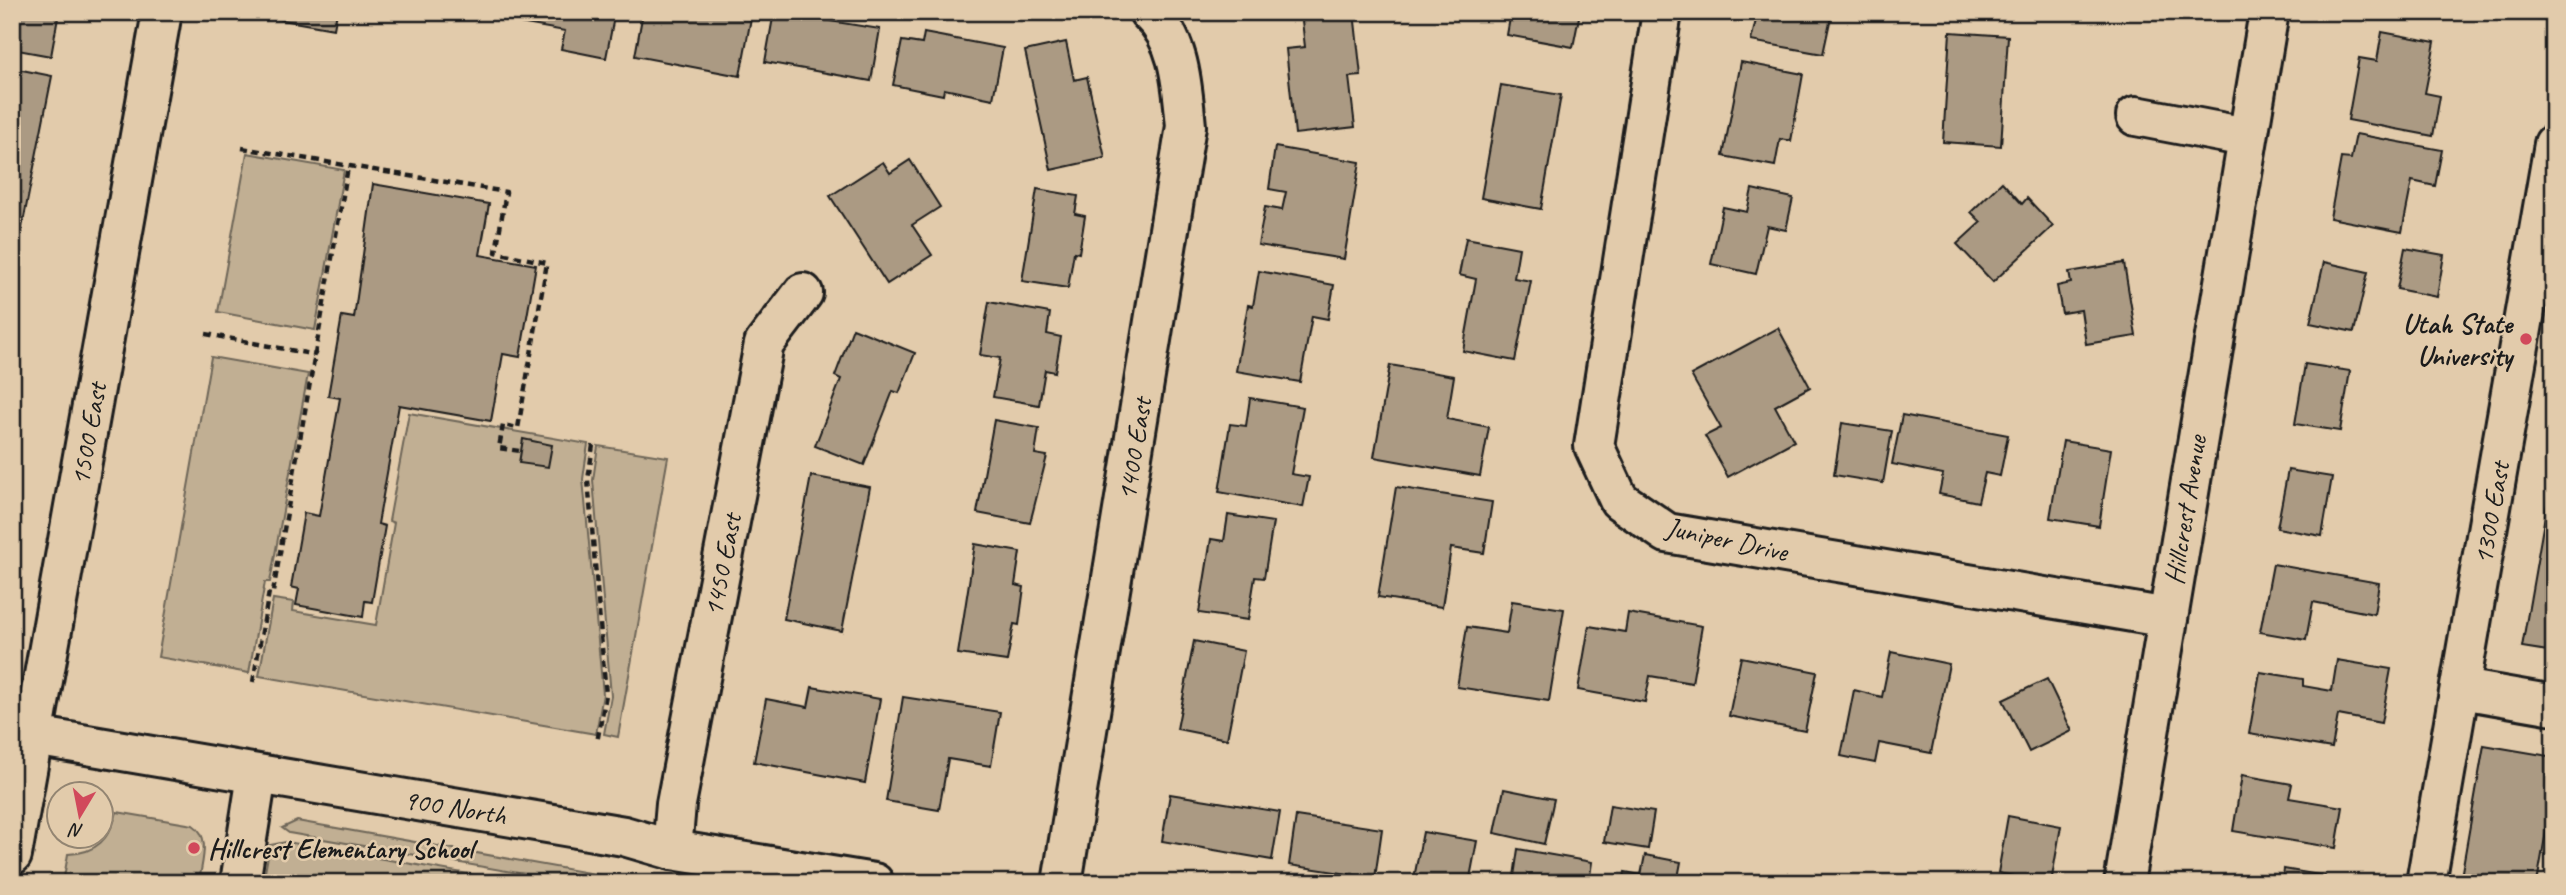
<svg xmlns="http://www.w3.org/2000/svg" width="2566" height="895" font-family="Caveat,sans-serif">
  <style>
    .green { fill: #c1af93; stroke: #6e6658; stroke-width: 2 }
    .building { fill: #ab9a83; stroke: #1c1c1c; stroke-width: 2 }
    .lines { fill: none; stroke-linecap: round; stroke-linejoin: round }
    .minor-casing { stroke: #1c1c1c; stroke-width: 44 }
    .path { stroke: #1c1c1c; stroke-width: 4.5; stroke-dasharray: 7 5; stroke-linecap: butt }
    .minor { stroke: #e2cbab; stroke-width: 38 }
    .poi-dot { fill: #d1495b; stroke: #e2cbab; stroke-width: 2.5 }
    .labels { text-anchor: middle; dominant-baseline: central; stroke-width: 5; stroke-linejoin: round; paint-order: stroke }
    .poi-label { font-size: 28px; font-weight: bold; fill: #1c1c1c; stroke: #e2cbab; text-anchor: end }
    .street-label { font-size: 28px; fill: #1c1c1c; stroke: #e2cbab }
  </style>
  <rect width="100%" height="100%" fill="#e2cbab"/>
  <filter id="ink" filterUnits="userSpaceOnUse"><feTurbulence type="fractalNoise" baseFrequency=".0143" numOctaves="2"/><feDisplacementMap in="SourceGraphic" scale="14" xChannelSelector="R" yChannelSelector="G"/><feConvolveMatrix kernelMatrix="1 2 1 2 8 2 1 2 1" color-interpolation-filters="sRGB"/></filter>
  <g filter="url(#ink)">
    <g class="green">
      <polygon points="247,153 344,170 315,330 218,312"/>
      <polygon points="211,357 308,374 270,582 265,582 249,673 158,657"/>
      <polygon points="409,413 588,444 583,479 603,694 596,734 259,676 273,599 294,602 293,611 376,625 394,523 389,521"/>
      <polygon points="598,446 668,457 618,737 604,734 611,696 593,480"/>
      <path d="M117 812 193 825C212 837 201 864 199 883H63L68 854C97 853 109 839 117 812Z"/>
      <polygon points="297,821 645,883 576,883 289,833 282,828"/>
      <polygon points="286,842 287,842 520,883 263,883 270,845"/>
    </g>
    <g class="building">
      <polygon points="12,12 59,12 51,56 12,49"/>
      <polygon points="259,12 337,12 334,29 259,16"/>
      <polygon points="505,12 615,12 606,58 561,49 565,31 503,20"/>
      <polygon points="643,12 752,13 740,76 635,56"/>
      <polygon points="774,12 880,29 871,81 765,62"/>
      <polygon points="1301,12 1354,12 1361,76 1349,77 1355,127 1295,134 1286,49 1305,47"/>
      <polygon points="1511,12 1580,12 1573,47 1507,35"/>
      <polygon points="1747,12 1832,12 1823,54 1751,41 1756,20 1746,19"/>
      <polygon points="2404,12 2437,12 2436,17"/>
      <polygon points="1950,32 2008,36 2001,146 1943,142"/>
      <polygon points="2382,32 2435,42 2425,93 2440,96 2433,136 2348,120 2359,58 2377,61"/>
      <polygon points="924,33 1003,48 993,99 944,89 943,95 893,85 902,41 922,44"/>
      <polygon points="1066,42 1074,80 1087,77 1105,158 1051,170 1025,51"/>
      <polygon points="1741,62 1803,74 1791,141 1780,139 1775,166 1723,156"/>
      <polygon points="12,68 52,76 21,233 12,232"/>
      <polygon points="1501,85 1561,95 1541,209 1481,198"/>
      <polygon points="2356,134 2442,150 2435,186 2412,181 2402,232 2330,218 2341,158 2351,159"/>
      <polygon points="1275,147 1360,162 1344,259 1258,245 1265,207 1282,210 1286,192 1269,189"/>
      <polygon points="910,160 940,207 912,225 932,255 887,284 830,196 883,162 890,173"/>
      <polygon points="2002,182 2022,204 2027,198 2053,226 1993,282 1957,244 1981,222 1971,212"/>
      <polygon points="373,184 489,204 480,255 536,265 520,357 503,354 491,421 399,405 378,524 385,526 372,602 365,601 363,617 296,605 299,589 291,587 304,513 319,516 340,398 328,396 342,316 354,318"/>
      <polygon points="1037,189 1078,196 1075,214 1085,216 1079,253 1074,252 1068,288 1022,281"/>
      <polygon points="1752,189 1793,198 1786,230 1767,226 1756,274 1711,264 1723,207 1747,212"/>
      <polygon points="1466,238 1519,248 1514,278 1531,281 1515,361 1463,351 1476,279 1459,275"/>
      <polygon points="2405,248 2444,255 2437,297 2397,289"/>
      <polygon points="2324,262 2368,272 2354,332 2310,323"/>
      <polygon points="2124,263 2136,336 2086,344 2081,310 2062,313 2057,286 2071,283 2069,272"/>
      <polygon points="1259,271 1334,285 1328,319 1312,316 1300,382 1236,371 1248,305 1253,306"/>
      <polygon points="989,302 1050,313 1047,334 1061,337 1055,372 1045,370 1039,405 993,397 1000,358 980,355"/>
      <polygon points="853,328 915,353 899,393 893,391 864,465 815,446 841,379 835,376"/>
      <polygon points="1778,328 1810,387 1775,406 1794,441 1728,477 1705,436 1721,428 1691,375"/>
      <polygon points="2305,364 2350,371 2340,431 2295,424"/>
      <polygon points="1390,365 1454,376 1447,419 1489,427 1480,476 1374,457"/>
      <polygon points="1250,398 1303,407 1291,474 1309,477 1303,507 1219,492 1230,424 1246,426"/>
      <polygon points="1902,415 2008,435 2000,476 1985,473 1978,502 1939,494 1943,474 1892,464"/>
      <polygon points="994,420 1039,428 1035,454 1047,456 1030,523 977,513"/>
      <polygon points="1842,423 1892,431 1883,483 1834,475"/>
      <polygon points="523,439 552,445 548,467 519,463"/>
      <polygon points="2063,441 2111,449 2099,526 2050,518"/>
      <polygon points="2554,464 2554,652 2522,647"/>
      <polygon points="2288,470 2332,477 2322,536 2277,528"/>
      <polygon points="811,476 870,487 842,631 784,619"/>
      <polygon points="1396,487 1492,502 1484,553 1451,548 1442,607 1378,597"/>
      <polygon points="1228,515 1273,522 1264,578 1255,577 1248,620 1199,613 1211,539 1224,541"/>
      <polygon points="975,544 1020,552 1015,585 1024,587 1019,625 1014,624 1007,661 958,654"/>
      <polygon points="2273,564 2379,583 2374,614 2313,602 2306,640 2260,632"/>
      <polygon points="1512,601 1564,609 1549,701 1457,687 1467,627 1507,633"/>
      <polygon points="1628,613 1702,626 1692,683 1650,676 1645,702 1578,690 1589,626 1625,632"/>
      <polygon points="1194,641 1244,651 1227,739 1177,729"/>
      <polygon points="1891,652 1949,664 1931,753 1879,743 1875,763 1841,756 1854,690 1882,697"/>
      <polygon points="1741,657 1817,672 1805,731 1729,716"/>
      <polygon points="2337,660 2391,669 2381,723 2338,715 2332,748 2249,734 2260,672 2303,679 2303,686 2332,691"/>
      <polygon points="2047,679 2072,731 2029,752 2003,700"/>
      <polygon points="812,687 880,699 865,783 754,762 766,699 808,707"/>
      <polygon points="903,697 1000,712 991,766 948,759 939,810 886,801"/>
      <polygon points="2484,745 2554,757 2554,786 2537,883 2460,883"/>
      <polygon points="2242,775 2292,784 2289,798 2343,807 2336,848 2233,831"/>
      <polygon points="1504,789 1554,799 1544,844 1495,833"/>
      <polygon points="1170,794 1280,812 1272,860 1162,841"/>
      <polygon points="1610,805 1654,812 1648,849 1604,842"/>
      <polygon points="1296,816 1382,829 1375,878 1289,865"/>
      <polygon points="2008,816 2061,826 2051,883 1998,873"/>
      <polygon points="1423,832 1477,841 1469,883 1413,883"/>
      <polygon points="1518,849 1592,862 1589,883 1513,883"/>
      <polygon points="1645,855 1681,862 1677,883 1623,883 1625,872 1641,875"/>
      <polygon points="2284,869 2325,876 2324,883 2282,883"/>
    </g>
    <g class="lines">
      <defs>
        <g id="minor">
          <polyline points="1662,12 1594,446 1619,500 1667,533 2168,618"/>
          <polyline points="2136,116 2246,137"/>
          <polyline points="2462,689 2554,705"/>
          <polyline points="34,736 624,836 672,850 874,883"/>
          <polyline points="672,850 676,804 764,344 803,293"/>
          <polyline points="12,855 162,12"/>
          <polyline points="240,883 257,775"/>
          <path d="M1062 883 1186 126C1182 87 1181 41 1149 12"/>
          <polyline points="2124,883 2269,12"/>
          <polyline points="2426,883 2554,144"/>
        </g>
      </defs>
      <use href="#minor" class="minor-casing"/>
      <g class="path">
        <polyline points="242,148 506,192 496,252 547,263 518,428 503,425 499,448 520,451"/>
        <polyline points="206,334 316,355"/>
        <polyline points="593,445 588,480 606,695 597,742"/>
        <polyline points="253,682 269,592 273,592 348,167"/>
      </g>
      <use href="#minor" class="minor"/>
    </g>
  </g>
  <g class="poi-dot">
    <circle cx="2526" cy="339" r="7"/>
    <circle cx="194" cy="848" r="7"/>
  </g>
  <g class="labels">
    <g class="poi-label">
      <text x="2512" y="323">Utah State<tspan x="2512" dy="32">University</tspan></text>
      <text x="208" y="848" text-anchor="start">Hillcrest Elementary School</text>
    </g>
    <g class="street-label">
      <text transform="translate(88 434) rotate(-80)">1500 East</text>
      <text transform="translate(1134 449) rotate(-81)">1400 East</text>
      <text transform="translate(2185 510) rotate(-81)">Hillcrest Avenue</text>
      <text transform="translate(2491 513) rotate(-80)">1300 East</text>
      <text transform="translate(1727 539) rotate(12)">Juniper Drive</text>
      <text transform="translate(722 565) rotate(-79)">1450 East</text>
      <text transform="translate(455 807) rotate(9)">900 North</text>
    </g>
  </g>
  <rect width="2566" height="895" fill="none" stroke="#e2cbab" stroke-width="42"/>
  <rect x="21" y="21" width="2524" height="853" fill="none" stroke="#1c1c1c" stroke-width="2.5" filter="url(#ink)"/>
  <g transform="translate(80 815) rotate(190)"><circle r="33" fill="#e2cbab" stroke="#938572" stroke-width="2"/>
  <path d="M0-5L12 26L0 18L-12 26Z" fill="#d1495b"/>
  <text y="-10" font-size="19" font-weight="bold" text-anchor="middle" fill="#1c1c1c">N</text>
  </g>
</svg>
